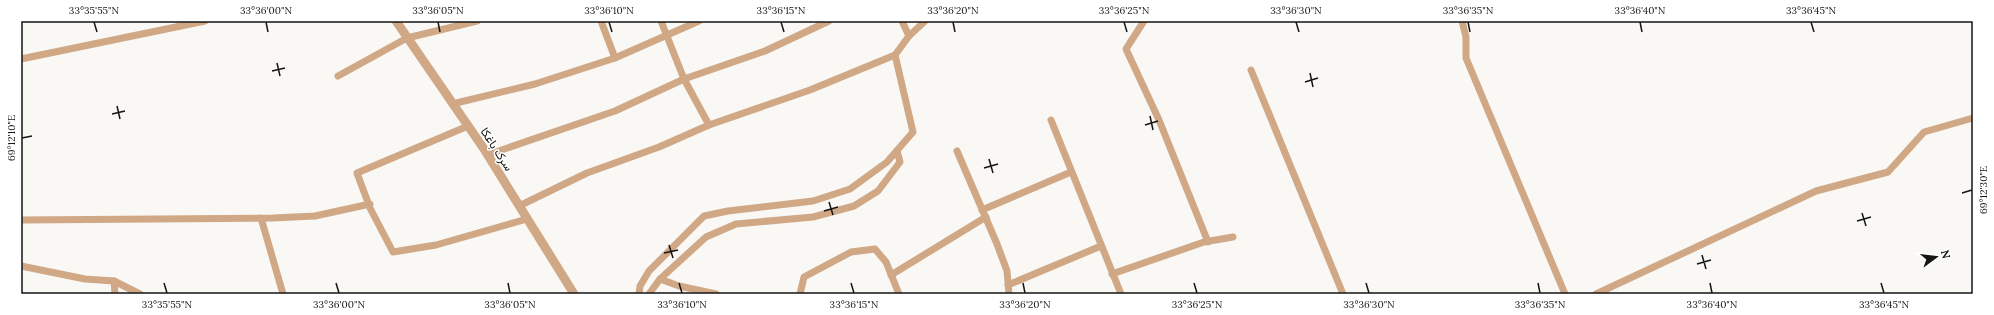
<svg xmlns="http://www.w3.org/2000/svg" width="1994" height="315" font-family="Lora,Vazirmatn,serif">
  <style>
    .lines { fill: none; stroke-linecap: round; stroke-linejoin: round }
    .minor { stroke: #d1a885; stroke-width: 7 }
    .tertiary { stroke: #d1a885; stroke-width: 9 }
    .ticks { fill: none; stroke: #151514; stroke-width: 1.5 }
    .labels { text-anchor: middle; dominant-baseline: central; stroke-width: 3; stroke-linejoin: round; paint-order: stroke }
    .street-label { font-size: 12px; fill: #151514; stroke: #fff }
    .neatline { fill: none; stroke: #151514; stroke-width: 1.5 }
    .ticks-label { font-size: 10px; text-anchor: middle; fill: #151514 }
  </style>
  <rect width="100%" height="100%" fill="#f9f8f5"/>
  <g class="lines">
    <g class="minor">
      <polyline points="601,21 615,58"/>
      <polyline points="661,21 684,79 709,125"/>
      <polyline points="902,21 909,36"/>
      <polyline points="1144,21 1126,49 1159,120 1208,242"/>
      <polyline points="1462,21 1466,37 1466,58 1565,294"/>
      <polyline points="21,59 205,21"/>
      <polyline points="1251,70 1343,294"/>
      <polyline points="338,76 407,38 477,21"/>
      <polyline points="452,104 535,84 615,58 699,21"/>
      <polyline points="1051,120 1121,294"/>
      <polyline points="468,126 357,173 370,208 393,252 436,245 527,219"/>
      <polyline points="957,151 997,244 1007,271 1009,294"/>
      <polyline points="487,155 615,111 684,79 765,51 829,21"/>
      <polyline points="519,206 587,173 659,147 709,125 810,90 895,55 909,36 925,21"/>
      <polyline points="982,210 1071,172"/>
      <polyline points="261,218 283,294"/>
      <polyline points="21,220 273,218 315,216 370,204"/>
      <polyline points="21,266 85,279 114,281 140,294"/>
      <polyline points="1112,274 1204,242 1233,237"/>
      <polyline points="891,275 986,217"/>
      <polyline points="660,279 679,286 716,294"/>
      <polyline points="114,281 115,294"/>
      <polyline points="1008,285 1101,246"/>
      <polyline points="639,294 640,286 649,271 704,216 728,211 813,201 850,189 887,162 913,132 895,55"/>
      <polyline points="649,294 660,279 706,237 736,224 813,217 854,206 878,191 900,162 897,151"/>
      <polyline points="800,294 804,277 851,252 875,249 886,262 899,294"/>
      <polyline points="1596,294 1816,191 1888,172 1924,132 1973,118"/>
    </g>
    <polyline class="tertiary" points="396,21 484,149 574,294"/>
  </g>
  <path class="ticks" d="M94 22 97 32M266 22 268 32M438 22 440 32M609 22 612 32M781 22 784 32M953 22 955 32M1124 22 1127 32M1296 22 1299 32M1468 22 1470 32M1640 22 1642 32M1811 22 1814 32M277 63 280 76M272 71 285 68M1310 73 1313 87M1305 82 1318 78M117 106 120 119M112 114 125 111M1150 116 1153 130M1145 125 1158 121M22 138 32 136M989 159 993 173M984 168 998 164M1962 193 1972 190M829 202 833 215M824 211 838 207M1862 213 1866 226M1857 221 1871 217M669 245 673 258M664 253 678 250M1702 255 1706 269M1697 264 1711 260M164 283 167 293M336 283 339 293M508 283 510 293M679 283 682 293M851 283 854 293M1023 283 1025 293M1194 283 1197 293M1366 283 1369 293M1538 283 1540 293M1710 283 1712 293M1881 283 1884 293"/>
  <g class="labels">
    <g class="street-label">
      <text transform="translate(497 149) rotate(57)">سرک باغکا</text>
    </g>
  </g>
  <rect width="1994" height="315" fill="none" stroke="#ffffff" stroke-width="44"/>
  <g transform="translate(1936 257) rotate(75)" stroke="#ffffff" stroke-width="3" paint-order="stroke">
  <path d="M0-3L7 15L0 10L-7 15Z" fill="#151514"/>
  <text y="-6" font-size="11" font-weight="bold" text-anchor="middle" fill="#151514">N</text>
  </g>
  <rect x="22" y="22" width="1950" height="271" class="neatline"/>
  <g class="ticks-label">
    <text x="94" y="14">33°35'55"N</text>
    <text x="266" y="14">33°36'00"N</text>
    <text x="438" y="14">33°36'05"N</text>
    <text x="609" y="14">33°36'10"N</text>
    <text x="781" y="14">33°36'15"N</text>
    <text x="953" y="14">33°36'20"N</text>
    <text x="1124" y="14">33°36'25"N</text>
    <text x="1296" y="14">33°36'30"N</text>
    <text x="1468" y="14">33°36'35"N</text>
    <text x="1640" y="14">33°36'40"N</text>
    <text x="1811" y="14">33°36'45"N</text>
    <text transform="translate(11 138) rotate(-90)" y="4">69°12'10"E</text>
    <text transform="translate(1983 190) rotate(-90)" y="4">69°12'30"E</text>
    <text x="167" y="308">33°35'55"N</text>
    <text x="339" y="308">33°36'00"N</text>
    <text x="510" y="308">33°36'05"N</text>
    <text x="682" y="308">33°36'10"N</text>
    <text x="854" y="308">33°36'15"N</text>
    <text x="1025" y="308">33°36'20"N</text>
    <text x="1197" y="308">33°36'25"N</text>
    <text x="1369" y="308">33°36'30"N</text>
    <text x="1540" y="308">33°36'35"N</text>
    <text x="1712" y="308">33°36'40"N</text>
    <text x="1884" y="308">33°36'45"N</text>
  </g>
</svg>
